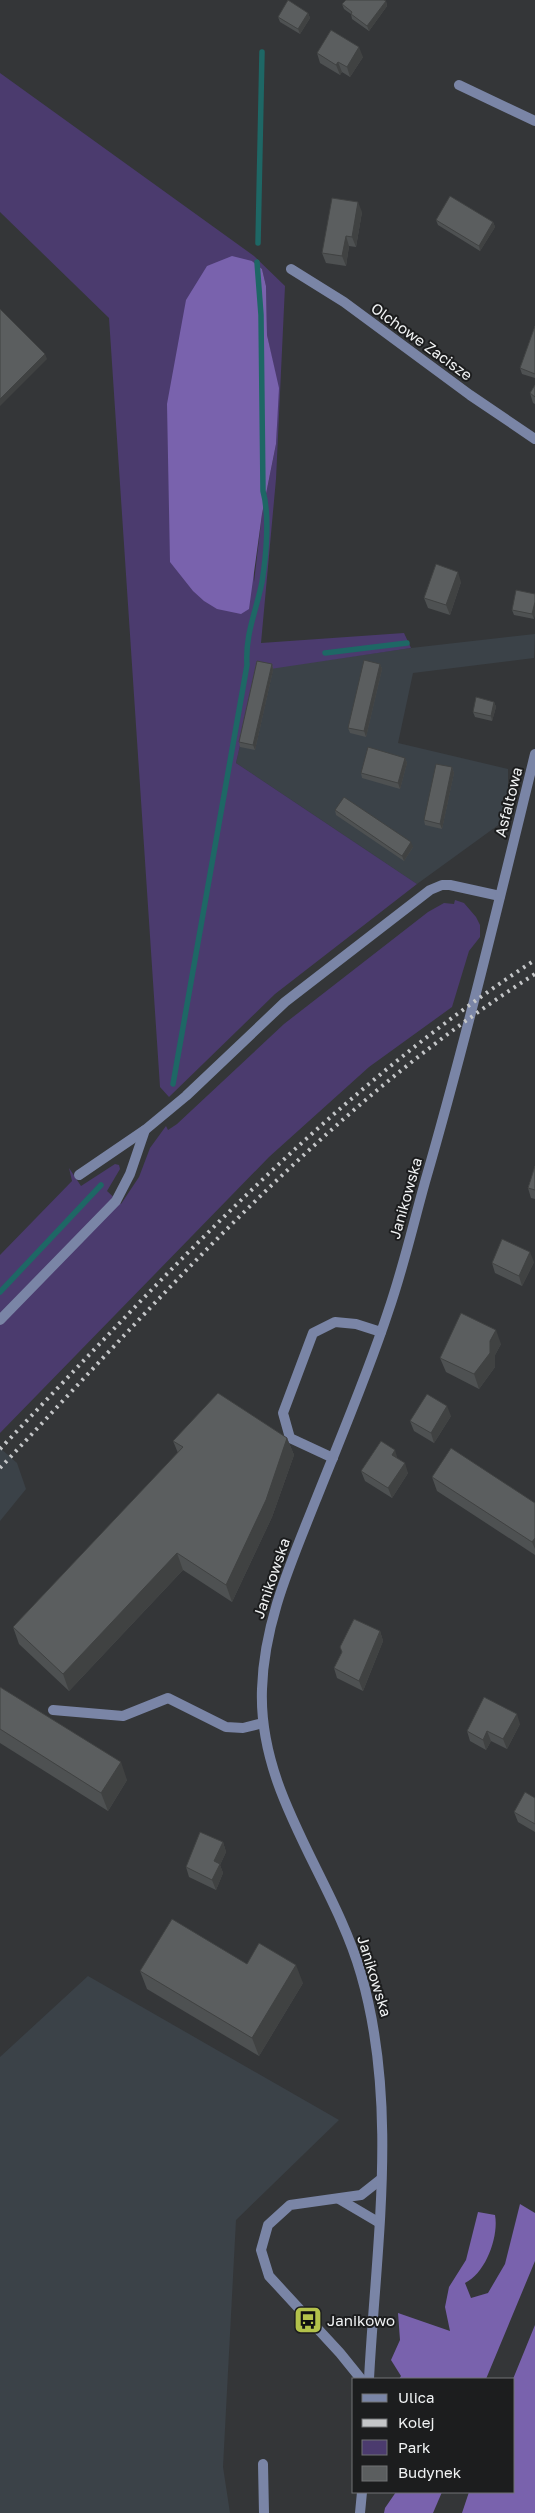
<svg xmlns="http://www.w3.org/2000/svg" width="535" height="2513" font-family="'Golos Text',sans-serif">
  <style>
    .built { fill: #3b4248 }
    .green { fill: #4b3b6e; fill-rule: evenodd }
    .forest { fill: #7962ad }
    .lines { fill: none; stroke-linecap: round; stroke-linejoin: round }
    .stream { stroke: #1e6765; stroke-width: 5.5 }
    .service { stroke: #7a85a6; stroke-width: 10 }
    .minor { stroke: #7a85a6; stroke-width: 10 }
    .tertiary { stroke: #7a85a6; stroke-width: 10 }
    .rail { stroke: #c4c6c8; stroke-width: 4; stroke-dasharray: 2.5 5; stroke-linecap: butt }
    .wall { fill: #4e5152 }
    .shaded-wall { fill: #404242 }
    .building { fill: #5b5e5f; stroke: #404242 }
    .labels { text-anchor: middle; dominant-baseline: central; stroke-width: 4; stroke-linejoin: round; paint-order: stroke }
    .street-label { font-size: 15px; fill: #f1f3f4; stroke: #1c1d1e }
    .poi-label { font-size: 15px; fill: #f1f3f4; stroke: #1c1d1e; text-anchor: start }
  </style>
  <rect width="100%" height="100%" fill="#343638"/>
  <g class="built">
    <polygon points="535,634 534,658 413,673 398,743 508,769 508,818 417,884 236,763 257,670 411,648"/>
    <polygon points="0,1448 17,1463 26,1489 0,1521"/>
    <polygon points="88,1976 339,2120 236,2220 223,2467 230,2513 0,2513 0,2057"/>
  </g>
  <g class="green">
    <path d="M0 73 254 256 285 286 276 479 261 643 404 633 411 648 257 671 236 763 417 884 275 994 169 1097 160 1087 109 318 0 212ZM252 261 262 269 266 286 267 335 278 388 276 444 262 514 254 582Z"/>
    <polygon points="455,900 464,903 476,917 480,925 480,937 469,951 452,1007 369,1067 269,1157 0,1433 0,1255 72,1181 69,1168 81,1186 115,1164 119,1165 120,1169 107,1191 121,1204 139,1177 150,1148 166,1126 168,1130 177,1124 284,1024 428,912 444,903 454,904"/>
  </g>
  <g class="forest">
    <polygon points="232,256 252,261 262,269 266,286 267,335 279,388 276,444 262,514 249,609 241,614 217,609 204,601 193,591 170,562 167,404 186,300 207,266"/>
    <path d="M520 2204 535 2213V2261L486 2379H399L401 2376 391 2360 400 2340 398 2313 450 2331 445 2307 449 2287 466 2260 478 2212 495 2215C499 2236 486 2273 465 2283L471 2298 488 2293 505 2264Z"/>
    <polygon points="535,2325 535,2513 462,2513 469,2492 514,2492 513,2379"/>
    <polygon points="396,2492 442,2492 433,2513 384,2513 385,2508"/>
  </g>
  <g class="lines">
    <g class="stream">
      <polyline points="258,243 262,52"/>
      <polyline points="325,653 407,643"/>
      <path d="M173 1084 247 665C245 634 256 612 262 582 266 557 270 516 263 491L261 315 257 262"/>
      <polyline points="0,1292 101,1185"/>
    </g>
    <g class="service">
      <polyline points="459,85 535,121"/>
      <polyline points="79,1175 145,1130"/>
      <polyline points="0,1320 116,1201 130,1174 145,1130 186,1096 285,1002 430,890 442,885 450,885 500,896"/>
      <polyline points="333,1458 290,1438 283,1413 313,1333 335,1322 356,1324 381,1332"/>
      <polyline points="53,1710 123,1716 168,1698 226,1727 243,1728 263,1723"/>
      <polyline points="339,2199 378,2222"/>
      <polyline points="361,2379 340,2353 269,2276 261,2250 268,2225 290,2205 361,2195 380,2180"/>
      <polyline points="263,2464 264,2513"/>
    </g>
    <polyline class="minor" points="291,269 344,302 470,395 535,439"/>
    <g class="tertiary">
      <path d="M369 2379C376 2246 399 2105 361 1974 333 1877 258 1794 262 1689 264 1622 291 1563 315 1502 340 1439 367 1376 388 1312 403 1269 413 1225 425 1182 466 1040 500 897 535 754"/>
      <polyline points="360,2513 362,2492"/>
    </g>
    <g class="rail">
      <path d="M0 1449C168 1272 329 1094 535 960"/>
      <path d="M0 1468C166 1292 329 1104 535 974"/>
    </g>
  </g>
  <g class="wall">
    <polygon points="386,1 387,6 369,31 352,19 351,14 344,9 342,4"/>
    <polygon points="308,13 310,18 300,34 280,22 278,17"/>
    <polygon points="317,53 363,57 350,77 342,72 340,75 320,63"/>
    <polygon points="362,212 356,247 349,246 346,266 326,263 322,253"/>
    <polygon points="436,220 493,222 495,227 480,251 438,225"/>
    <polygon points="535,326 535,378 522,374 520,368"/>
    <polygon points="535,385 535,404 533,403 530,393"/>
    <polygon points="461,582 450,615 428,608 424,598"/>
    <polygon points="535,594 534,619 514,615 512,610"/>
    <polygon points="272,664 273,670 255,750 240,747 239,742"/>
    <polygon points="380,664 382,669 366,737 350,733 348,728"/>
    <polygon points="494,702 496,707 492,721 475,717 473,712"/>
    <polygon points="405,758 407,763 400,789 362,778 361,773"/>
    <polygon points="452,767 454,773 442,829 425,825 424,820"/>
    <polygon points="335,810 413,847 404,861 336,815"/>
    <polygon points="535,1166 535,1199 531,1198 528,1188"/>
    <polygon points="534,1262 522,1286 495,1273 492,1263"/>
    <polygon points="501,1344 495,1355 495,1367 479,1389 446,1372 440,1358"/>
    <polygon points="451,1416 434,1443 414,1431 410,1421"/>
    <polygon points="287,1438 294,1455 272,1517 232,1602 183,1570 69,1691 19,1644 13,1627 178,1453 173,1441"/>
    <polygon points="398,1459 408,1473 392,1498 365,1481 361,1471"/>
    <polygon points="432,1477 535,1503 535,1555 437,1491"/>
    <polygon points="380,1631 383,1641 363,1691 337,1678 334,1668 342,1652"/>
    <polygon points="0,1687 127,1780 108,1811 0,1743"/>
    <polygon points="520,1724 507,1749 491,1741 486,1750 470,1741 467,1731"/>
    <polygon points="535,1798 535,1832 518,1822 514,1812"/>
    <polygon points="223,1842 226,1852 220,1865 223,1873 216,1890 189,1877 186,1867"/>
    <polygon points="247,1964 303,1983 259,2056 147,1989 140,1971"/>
  </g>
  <g class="shaded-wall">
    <polygon points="386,1 387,6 369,31 367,26"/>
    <polygon points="308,13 310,18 300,34 298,29"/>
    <polygon points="359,47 363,57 350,77 347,67"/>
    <polygon points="338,62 342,72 340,75 336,65"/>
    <polygon points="358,202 362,212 356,247 352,237"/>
    <polygon points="493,222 495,227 480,251 479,246"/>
    <polygon points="346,236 349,246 346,266 342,256"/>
    <polygon points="45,354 47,359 0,406 0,399"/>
    <polygon points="458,572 461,582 450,615 446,605"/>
    <polygon points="535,602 535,616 534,619 532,614"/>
    <polygon points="272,664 273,670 255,750 253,745"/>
    <polygon points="380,664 382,669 366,737 364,731"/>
    <polygon points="494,702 496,707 492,721 491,716"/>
    <polygon points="405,758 407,763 400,789 398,783"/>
    <polygon points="452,767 454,773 442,829 440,824"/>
    <polygon points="411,842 413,847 404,861 402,856"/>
    <polygon points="530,1252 534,1262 522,1286 519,1276"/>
    <polygon points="496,1330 501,1344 495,1355 495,1367 479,1389 474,1374"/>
    <polygon points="447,1406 451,1416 434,1443 431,1433"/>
    <polygon points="287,1438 294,1455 272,1517 232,1602 226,1585"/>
    <polygon points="395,1450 398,1460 392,1455"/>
    <polygon points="405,1463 408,1473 392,1498 388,1488"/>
    <polygon points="535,1538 535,1549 532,1542"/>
    <polygon points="177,1553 183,1570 69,1691 63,1674"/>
    <polygon points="380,1631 383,1641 363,1691 359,1681"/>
    <polygon points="517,1714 520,1724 507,1749 503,1739"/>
    <polygon points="487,1731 491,1741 486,1750 483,1740"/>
    <polygon points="121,1762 127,1780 108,1811 101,1793"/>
    <polygon points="223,1842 226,1852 220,1865 223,1873 216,1890 212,1880 214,1861"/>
    <polygon points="296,1965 303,1983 259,2056 252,2038"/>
  </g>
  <g class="building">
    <polygon points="288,0 308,13 298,29 278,17"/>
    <polygon points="346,0 384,0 386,1 367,26 351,14 352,12 342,4"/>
    <polygon points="331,30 359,47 347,67 338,62 336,65 317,53"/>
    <polygon points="450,196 493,222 479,246 436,220"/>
    <polygon points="332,198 358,202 352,237 346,236 342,256 322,253"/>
    <polygon points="0,309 45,354 0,399"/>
    <polygon points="535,326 535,374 520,368"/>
    <polygon points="535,385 535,397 530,393"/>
    <polygon points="436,564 458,572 446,605 424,598"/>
    <polygon points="516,590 535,594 535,602 532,614 512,610"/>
    <polygon points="364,660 380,664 364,731 348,728"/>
    <polygon points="257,661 272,664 253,745 239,742"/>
    <polygon points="476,697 494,702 491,716 473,712"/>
    <polygon points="368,747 405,758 398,783 361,773"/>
    <polygon points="436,764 452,767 440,824 424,820"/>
    <polygon points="344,797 411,842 402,856 335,810"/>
    <polygon points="535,1166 535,1190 528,1188"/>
    <polygon points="502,1239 530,1252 519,1276 492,1263"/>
    <polygon points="461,1313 496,1330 490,1341 490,1353 474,1374 440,1358"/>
    <polygon points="218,1393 287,1438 266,1500 226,1585 177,1553 63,1674 13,1627 183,1447 173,1441"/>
    <polygon points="427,1394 447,1406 431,1433 410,1421"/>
    <polygon points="381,1441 395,1450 392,1455 405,1463 388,1488 361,1471"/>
    <polygon points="451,1448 535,1503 535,1538 532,1542 432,1477"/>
    <polygon points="354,1619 380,1631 359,1681 334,1668 342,1652 340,1647"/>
    <polygon points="0,1687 121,1762 101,1793 0,1729"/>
    <polygon points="484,1697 517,1714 503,1739 487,1731 483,1740 467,1731"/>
    <polygon points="525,1792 535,1798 535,1824 514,1812"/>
    <polygon points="200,1832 223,1842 214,1861 220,1864 212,1880 186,1867"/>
    <polygon points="172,1919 247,1964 259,1943 296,1965 252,2038 140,1971"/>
  </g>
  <defs>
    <symbol id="bus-square" viewBox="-11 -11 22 22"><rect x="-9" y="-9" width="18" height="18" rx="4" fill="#b3c24b" stroke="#1c1d1e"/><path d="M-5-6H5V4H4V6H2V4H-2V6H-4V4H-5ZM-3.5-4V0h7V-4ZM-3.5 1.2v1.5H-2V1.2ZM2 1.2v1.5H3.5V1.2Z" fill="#111"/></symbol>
  </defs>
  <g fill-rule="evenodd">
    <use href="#bus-square" x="292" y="2304" width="32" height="32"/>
  </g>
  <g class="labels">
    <g class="street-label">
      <text transform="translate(422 341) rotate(36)">Olchowe Zacisze</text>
      <text transform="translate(508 802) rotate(-76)">Asfaltowa</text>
      <text transform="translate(405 1198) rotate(-74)">Janikowska</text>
      <text transform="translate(271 1578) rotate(-71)">Janikowska</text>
      <text transform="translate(375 1976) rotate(73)">Janikowska</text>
    </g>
    <g class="poi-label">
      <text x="327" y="2320">Janikowo</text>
    </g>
  </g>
  <rect x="352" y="2378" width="162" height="115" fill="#1c1d1e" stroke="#717374"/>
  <rect x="362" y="2394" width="25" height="8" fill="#7a85a6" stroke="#717374"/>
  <text x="398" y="2403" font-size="15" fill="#f1f3f4">Ulica</text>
  <rect x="362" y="2419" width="25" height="8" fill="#c4c6c8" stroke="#717374"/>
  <text x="398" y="2428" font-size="15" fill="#f1f3f4">Kolej</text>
  <rect x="362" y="2440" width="25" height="15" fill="#4b3b6e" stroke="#717374"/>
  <text x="398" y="2453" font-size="15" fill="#f1f3f4">Park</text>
  <rect x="362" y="2466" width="25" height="15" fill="#5b5e5f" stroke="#717374"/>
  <text x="398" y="2478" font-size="15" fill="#f1f3f4">Budynek</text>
</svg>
